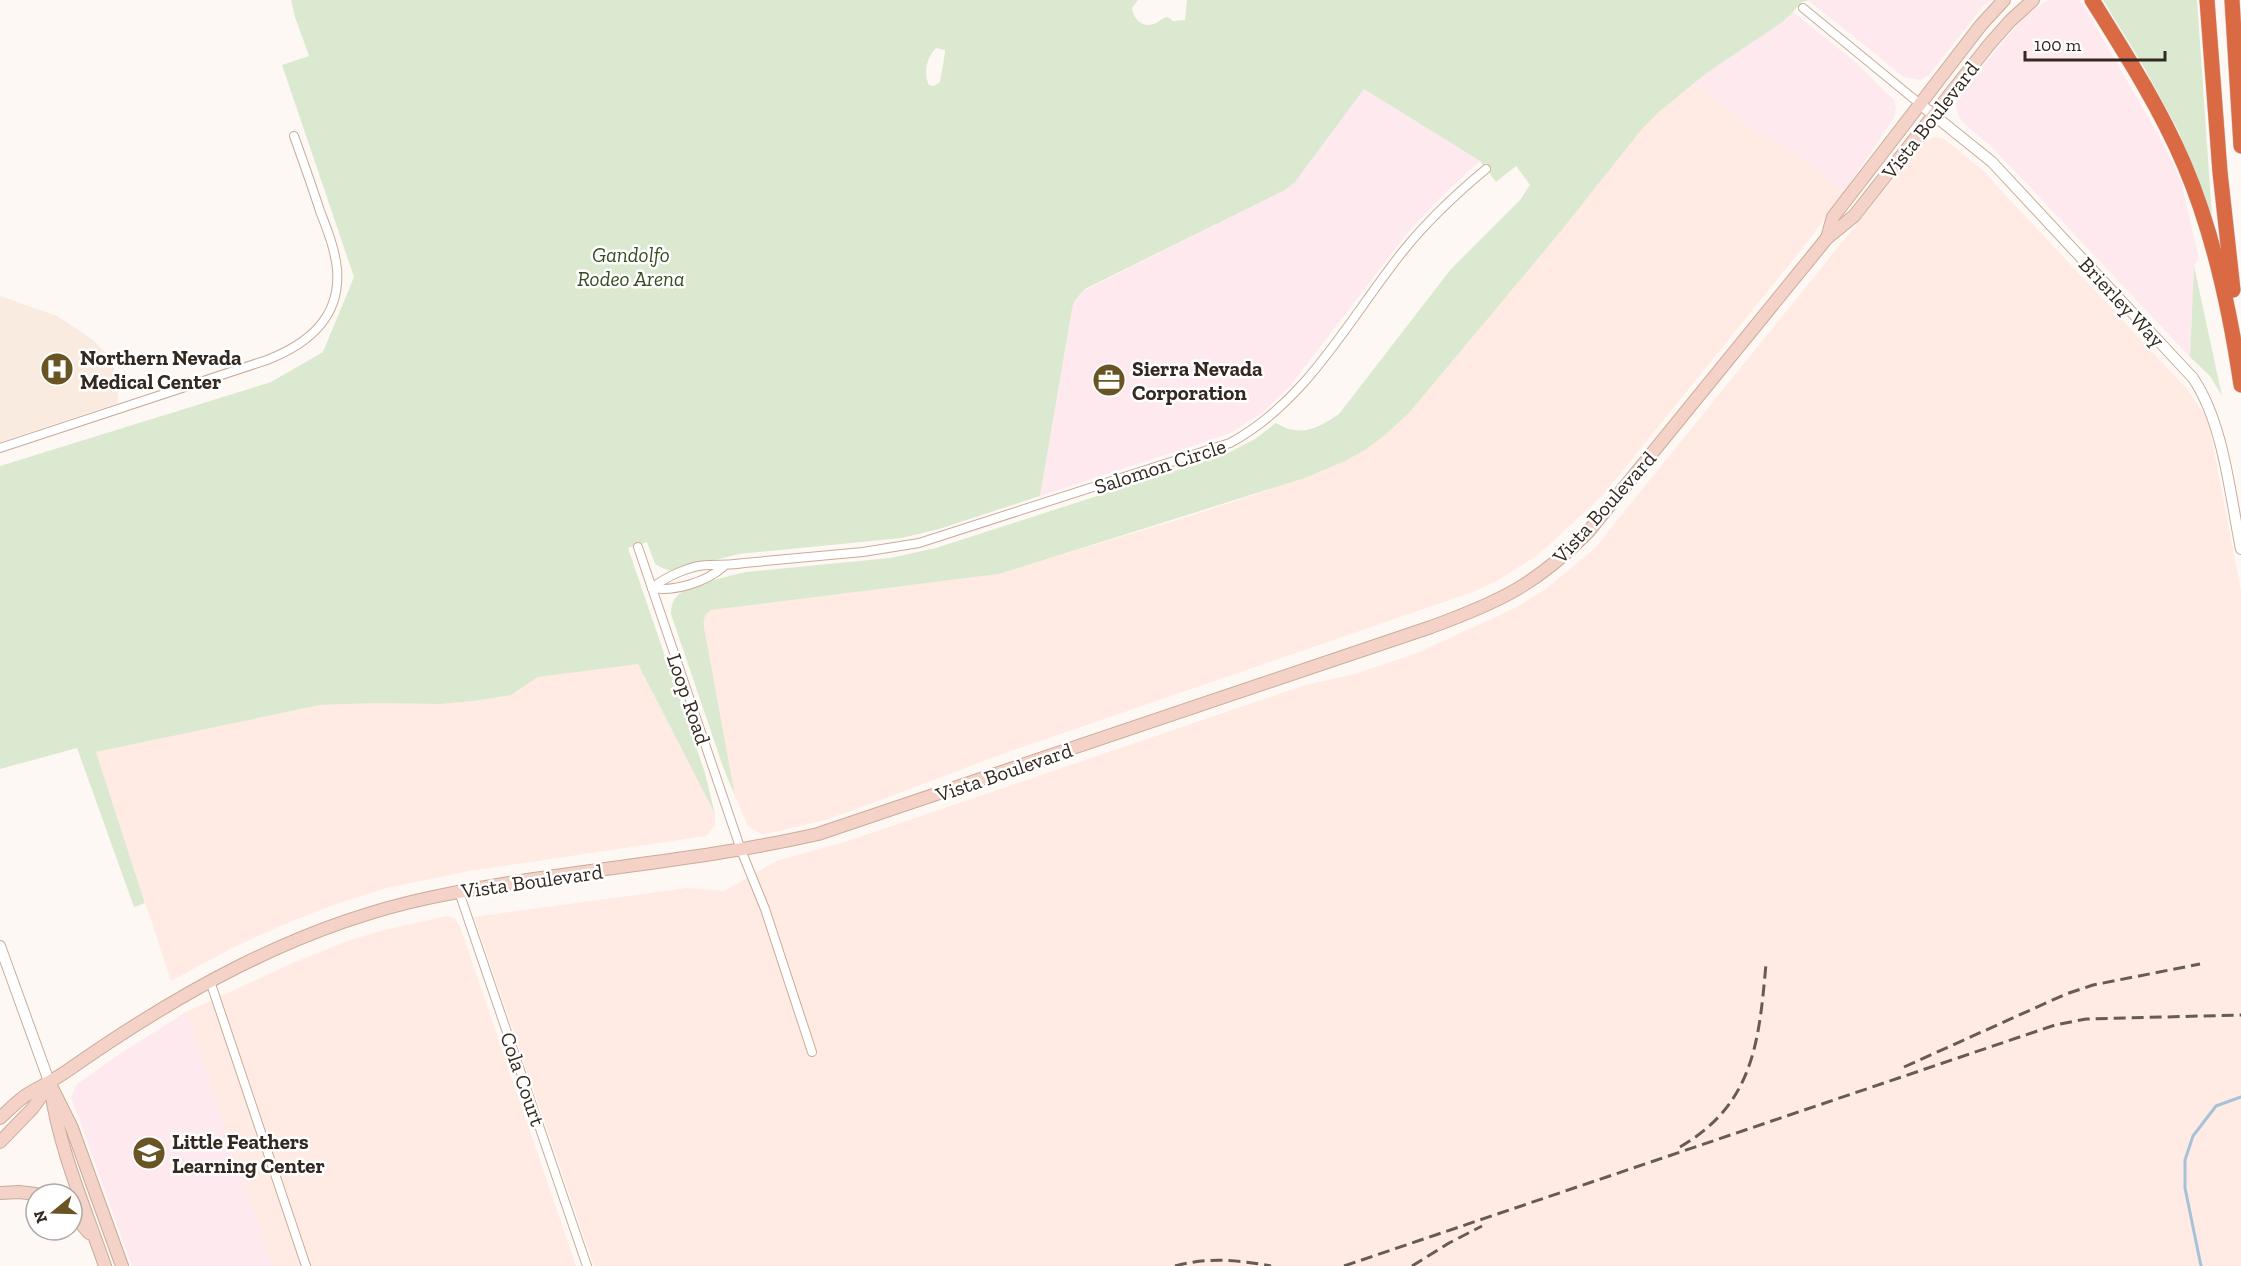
<svg xmlns="http://www.w3.org/2000/svg" width="2241" height="1266" font-family="'Zilla Slab',serif">
  <style>
    .commercial { fill: #fee9ef }
    .industrial { fill: #ffeae4 }
    .built { fill: #faebe1 }
    .green { fill: #dbe9d0; fill-rule: evenodd }
    .lines { fill: none; stroke-linecap: round; stroke-linejoin: round }
    .stream { stroke: #a6c2d7; stroke-width: 3 }
    .minor-casing { stroke: #c9ac98; stroke-width: 10 }
    .tertiary-casing { stroke: #c9ac98; stroke-width: 12 }
    .secondary-casing { stroke: #c9ac98; stroke-width: 14 }
    .motorway-casing { stroke: #d6d4d3; stroke-width: 16 }
    .minor { stroke: #fff; stroke-width: 8 }
    .tertiary { stroke: #fff; stroke-width: 10 }
    .secondary { stroke: #f4d2c7; stroke-width: 12 }
    .motorway { stroke: #da6a43; stroke-width: 15 }
    .rail { stroke: #665c55; stroke-width: 3; stroke-dasharray: 12 6; stroke-linecap: butt }
    .labels { text-anchor: middle; dominant-baseline: central; stroke-width: 5; stroke-linejoin: round; paint-order: stroke }
    .street-label { font-size: 21px; fill: #342921; stroke: #fff }
    .park-label { font-size: 21px; font-style: italic; fill: #384e22; stroke: #fff }
    .poi-label { font-size: 21px; font-weight: bold; fill: #342921; stroke: #fff; text-anchor: start }
  </style>
  <rect width="100%" height="100%" fill="#fef8f4"/>
  <g class="commercial">
    <polygon points="1810,0 1991,0 1983,6 1929,75 1920,80 1904,77 1809,1"/>
    <polygon points="2048,0 2079,0 2084,6 2163,143 2181,181 2199,259 2194,266 2190,357 1991,146 1966,126 1958,115 1956,104 1962,91 2024,17"/>
    <polygon points="1792,11 1853,60 1894,100 1896,108 1894,118 1844,192 1789,149 1757,133 1702,89 1693,85 1708,72 1784,21"/>
    <polygon points="1364,89 1480,161 1444,194 1409,231 1290,386 1262,413 1232,432 1217,438 1040,496 1072,309 1075,300 1085,290 1285,190 1295,182"/>
    <polygon points="186,1012 273,1266 132,1266 71,1097 77,1084 115,1057"/>
  </g>
  <g class="industrial">
    <polygon points="1693,85 1702,89 1757,133 1789,149 1844,192 1805,245 1603,495 1538,555 1495,582 1473,592 1005,753 862,807 825,820 771,833 761,834 748,826 735,796 704,627 703,620 706,613 711,610 999,574 1193,515 1305,478 1343,462 1385,435 1409,413 1561,231 1642,129 1659,112"/>
    <polygon points="1935,137 1942,138 1948,142 1985,172 1998,187 2187,389 2204,414 2209,425 2241,591 2241,1266 594,1266 474,917 687,888 724,891 779,860 845,842 1305,685 1355,674 1417,653 1517,607 1547,588 1594,549 1923,142"/>
    <polygon points="633,663 638,664 715,814 715,825 706,836 469,871 387,888 333,905 285,924 234,947 171,981 96,752 320,705 374,703 439,704 474,701 511,695 538,677"/>
    <polygon points="447,916 455,918 460,927 576,1266 273,1266 186,1012 293,963 345,942 380,931"/>
  </g>
  <polygon class="built" points="0,296 57,316 92,339 111,358 117,379 118,403 0,442"/>
  <g class="green">
    <path d="M291 0H1138L1132 8C1133 18 1141 28 1154 24 1159 22 1161 18 1168 17L1173 21 1185 20 1187 0H1810L1802 2 1784 21 1708 72 1659 112 1642 129 1561 231 1409 413 1385 435 1365 450 1343 462 1305 478 999 574 711 610C704 615 703 619 704 627L735 796 723 767 671 614C671 608 672 601 677 596 685 586 732 575 746 572L890 558 936 548 1224 455 1255 439 1276 423C1301 438 1318 428 1339 414L1451 269 1521 199 1530 185 1516 166 1496 182 1480 161 1364 89 1295 182 1285 190 1085 289 1075 300 1072 309 1040 496 939 529 902 538 739 554 671 571 660 567 655 564 647 542 628 548 705 773 715 814 638 664 538 677 511 695 474 701 439 704 374 703 320 705 96 752 145 903 134 907 77 748 0 769V466L271 382 323 352 354 277 282 65 309 56 295 17ZM936 48 945 50C945 55 941 77 940 82L934 86 929 85C923 73 927 57 936 48Z"/>
    <polygon points="2103,0 2197,0 2212,216 2179,132 2144,67"/>
    <polygon points="2194,266 2222,396 2210,376 2190,357"/>
  </g>
  <g class="lines">
    <polyline class="stream" points="2201,1266 2185,1188 2185,1160 2193,1136 2216,1106 2241,1097"/>
    <defs>
      <g id="minor">
        <polyline points="1803,8 1920,104"/>
        <path d="M0 448 267 360C308 344 341 318 337 269 335 249 327 229 320 211 312 186 303 161 294 136"/>
        <polyline points="638,547 741,850 765,909 812,1052"/>
        <path d="M652 588C665 577 693 564 710 565 723 565 732 565 744 563L863 552 919 543 1230 443C1308 401 1350 317 1404 250 1428 220 1456 194 1486 169"/>
        <path d="M652 588C674 592 706 582 723 567"/>
        <polyline points="459,892 587,1266"/>
        <polyline points="210,981 306,1266"/>
      </g>
      <g id="tertiary">
        <path d="M1920 104 1992 162 2193 378C2224 424 2230 495 2241 549"/>
        <polyline points="0,946 50,1084"/>
      </g>
      <g id="secondary">
        <polyline points="1827,238 1833,217 1981,25 2004,0"/>
        <polyline points="50,1084 72,1128 122,1266"/>
        <path d="M51 1091C60 1151 85 1208 105 1266"/>
        <path d="M0 1118C9 1110 18 1100 28 1094 41 1086 54 1080 67 1071 178 993 298 925 433 897 560 870 691 863 818 834L1431 627C1499 602 1536 585 1588 532L1827 238 1854 216 1988 46 2010 21 2033 0"/>
        <polyline points="0,1142 32,1109 50,1084"/>
        <polyline points="0,1193 19,1192 36,1194"/>
        <polyline points="72,1213 89,1233"/>
      </g>
      <g id="motorway">
        <path d="M2092 0C2125 53 2159 106 2184 164 2214 234 2230 310 2241 385"/>
        <polyline points="2207,0 2220,172 2233,290"/>
        <polyline points="2232,0 2241,146"/>
      </g>
    </defs>
    <use href="#minor" class="minor-casing"/>
    <use href="#tertiary" class="tertiary-casing"/>
    <use href="#secondary" class="secondary-casing"/>
    <use href="#motorway" class="motorway-casing"/>
    <use href="#minor" class="minor"/>
    <use href="#tertiary" class="tertiary"/>
    <use href="#secondary" class="secondary"/>
    <use href="#motorway" class="motorway"/>
    <g class="rail">
      <polyline points="1904,1067 2066,994 2093,985 2200,964"/>
      <path d="M1680 1147C1754 1104 1759 1041 1766 964"/>
      <path d="M1175 1266C1208 1257 1238 1260 1271 1266"/>
      <polyline points="1344,1266 2055,1025 2086,1019 2241,1015"/>
      <polyline points="1412,1266 1449,1243 1482,1226"/>
    </g>
  </g>
  <defs>
    <symbol id="hospital-disc" viewBox="-11 -11 22 22"><circle r="9.5" fill="#685523" stroke="#fff"/><path d="M-5-5h3v3.5h4V-5h3V5h-3V1.5h-4V5h-3Z" fill="#fff"/></symbol>
    <symbol id="office-disc" viewBox="-11 -11 22 22"><circle r="9.5" fill="#685523" stroke="#fff"/><path d="M-6-3h4V-5.5h4V-3h4V5H-6ZM-1-4.5V-3h2v-1.5ZM-6 0V1H6V0Z" fill="#fff"/></symbol>
    <symbol id="school-disc" viewBox="-11 -11 22 22"><circle r="9.5" fill="#685523" stroke="#fff"/><path d="M0-5L7-2L0 1L-7-2ZM-4 1L0 2.5L4 1V4Q0 6-4 4Z" fill="#fff"/></symbol>
  </defs>
  <g fill-rule="evenodd">
    <use href="#hospital-disc" x="38" y="350" width="38" height="38"/>
    <use href="#office-disc" x="1090" y="361" width="38" height="38"/>
    <use href="#school-disc" x="130" y="1134" width="38" height="38"/>
  </g>
  <g class="labels">
    <g class="street-label">
      <text transform="translate(1930 120) rotate(-52)">Vista Boulevard</text>
      <text transform="translate(2122 302) rotate(47)">Brierley Way</text>
      <text transform="translate(1160 466) rotate(-18)">Salomon Circle</text>
      <text transform="translate(1604 507) rotate(-48)">Vista Boulevard</text>
      <text transform="translate(689 699) rotate(71)">Loop Road</text>
      <text transform="translate(1004 772) rotate(-19)">Vista Boulevard</text>
      <text transform="translate(532 881) rotate(-8)">Vista Boulevard</text>
      <text transform="translate(523 1079) rotate(71)">Cola Court</text>
    </g>
    <g class="park-label">
      <text x="631" y="254">Gandolfo<tspan x="631" dy="24">Rodeo Arena</tspan></text>
    </g>
    <g class="poi-label">
      <text x="80" y="357">Northern Nevada<tspan x="80" dy="24">Medical Center</tspan></text>
      <text x="1132" y="368">Sierra Nevada<tspan x="1132" dy="24">Corporation</tspan></text>
      <text x="172" y="1141">Little Feathers<tspan x="172" dy="24">Learning Center</tspan></text>
    </g>
  </g>
  <g transform="translate(54 1212) rotate(251)"><circle r="28" fill="#ffffff" stroke="#aea9a6" stroke-width="1.5"/>
  <path d="M0-4.5L10 22L0 15L-10 22Z" fill="#685523"/>
  <text y="-9" font-size="16" font-weight="bold" text-anchor="middle" fill="#342921">N</text>
  </g>
  <path d="M2025 51v9h140v-9" fill="none" stroke="#342921" stroke-width="3"/>
  <text x="2034" y="51" font-size="18" fill="#342921" stroke="#ffffff" stroke-width="4.5" paint-order="stroke">100 m</text>
</svg>
